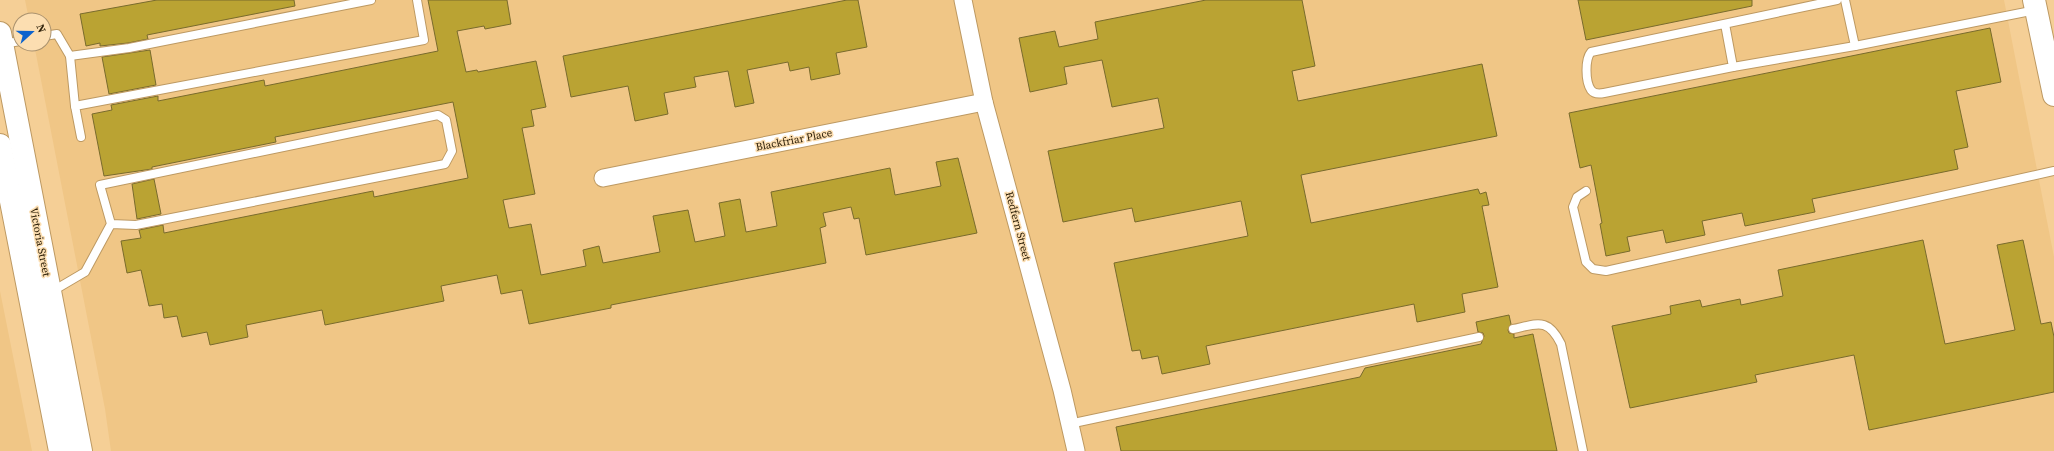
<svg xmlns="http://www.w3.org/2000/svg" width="2054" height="451" font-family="'Source Serif 4',serif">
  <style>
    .built { fill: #f0c686 }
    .building { fill: #baa333; stroke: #796b2d }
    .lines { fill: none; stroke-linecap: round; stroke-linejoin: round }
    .lane-casing { stroke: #bd9962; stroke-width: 10 }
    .street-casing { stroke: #bd9962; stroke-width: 19 }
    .secondary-casing { stroke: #bd9962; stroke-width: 24 }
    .primary-casing { stroke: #bd9962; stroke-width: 24 }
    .lane { stroke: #fff; stroke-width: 8 }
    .street { stroke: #fff; stroke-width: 17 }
    .secondary { stroke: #fff; stroke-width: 22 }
    .primary { stroke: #fff; stroke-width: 22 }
    .labels { text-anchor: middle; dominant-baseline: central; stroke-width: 3; stroke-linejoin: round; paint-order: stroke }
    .street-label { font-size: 11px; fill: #2f210a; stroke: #fcdeb1 }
  </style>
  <rect width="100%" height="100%" fill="#f5cf96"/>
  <g class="built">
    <polygon points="25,0 2004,0 2054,257 2054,451 111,451 105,409 34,44 44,44 44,20 29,20"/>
    <polygon points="0,291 32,451 0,451"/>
  </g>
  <g class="building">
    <polygon points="157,0 294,0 295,6 147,35 148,39 128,43 100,46 100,43 86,46 80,14"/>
    <polygon points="428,0 507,0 511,24 485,29 484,26 457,31 466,72 477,70 478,72 536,61 546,107 531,110 534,126 522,128 535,194 503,200 509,228 531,224 541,275 586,266 583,250 599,246 603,263 660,252 653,216 688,210 695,242 725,236 719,203 740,199 746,232 777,226 771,192 890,168 895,195 941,186 936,162 958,158 977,233 866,255 859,218 854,219 851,207 823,213 826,226 820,228 826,263 611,305 611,308 529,324 522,290 501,294 497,275 441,286 444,301 325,325 322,310 246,325 248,337 210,345 207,332 182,337 177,316 164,318 162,304 149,306 141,270 127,273 121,241 141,238 139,230 163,225 164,233 373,191 374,197 468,178 453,102 275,137 276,142 152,167 152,169 104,176 92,114 112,110 111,105 158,96 158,101 264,80 265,86 438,51"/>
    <polygon points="847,0 858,0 867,47 836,53 840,74 811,80 809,67 790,71 788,62 747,70 754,103 735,107 728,71 694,77 696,87 664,93 668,114 635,121 628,86 571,97 563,56"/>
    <polygon points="1206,0 1302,0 1315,66 1292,71 1298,101 1482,64 1497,136 1301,175 1311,223 1478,189 1480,194 1486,192 1489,205 1482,206 1498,287 1462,294 1465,312 1417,322 1414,304 1206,346 1210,364 1162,374 1158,356 1142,359 1140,350 1132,351 1114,263 1248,236 1241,201 1135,222 1132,208 1063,222 1048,151 1164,128 1158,98 1112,107 1102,60 1064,67 1067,84 1030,92 1019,38 1055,31 1059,47 1098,39 1095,22"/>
    <polygon points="1578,0 1752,0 1752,6 1586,40"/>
    <polygon points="1990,28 2001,82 1956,91 1968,147 1954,150 1958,169 1812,199 1815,212 1745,226 1742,213 1702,221 1705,235 1666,243 1663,230 1627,237 1630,251 1606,256 1600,224 1602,223 1591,165 1580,168 1569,113"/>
    <polygon points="150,50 156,85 109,94 102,57"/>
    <polygon points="154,179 161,214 137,219 132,184"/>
    <polygon points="1923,240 1945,344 2015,330 1997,245 2023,240 2041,324 2051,322 2054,337 2054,392 1869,430 1854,355 1755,375 1757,382 1630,408 1612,326 1671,314 1670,306 1700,300 1702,307 1740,299 1741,305 1783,296 1778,270"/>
    <polygon points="1509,315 1511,324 1508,330 1509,333 1514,334 1514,338 1533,334 1557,451 1121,451 1116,427 1360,377 1365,368 1481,344 1484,336 1483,333 1478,332 1476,322"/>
  </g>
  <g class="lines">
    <defs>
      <g id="lane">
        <path d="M1725 24 1733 67 1604 93C1599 94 1594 94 1591 90 1585 81 1585 59 1591 52L1837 0"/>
        <polyline points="44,36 57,34 70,56 129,48 371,0"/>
        <polyline points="3,44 20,41"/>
        <polyline points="1855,46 2036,10"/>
        <polyline points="70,56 75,106"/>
        <polyline points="1733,67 1855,46 1845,0"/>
        <polyline points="81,137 75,106 424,40 417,0"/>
        <polyline points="1586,191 1577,197 1573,207 1586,262 1593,269 1606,271 2054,171"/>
        <polyline points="51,292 85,272 111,224 136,225 445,164 452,151 446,120 438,115 100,185 111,224"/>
        <path d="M1513 329C1537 324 1548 317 1561 344L1583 451"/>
        <polyline points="1069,424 1479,337"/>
      </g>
      <g id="street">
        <polyline points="963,0 984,102 1062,390 1076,451"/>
        <polyline points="603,178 984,102"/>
      </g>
      <polyline id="secondary" points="2034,0 2054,95"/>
      <g id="primary">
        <polyline points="0,33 81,451"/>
        <polyline points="0,145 60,451"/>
      </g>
    </defs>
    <use href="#lane" class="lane-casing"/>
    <use href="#street" class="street-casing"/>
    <use href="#secondary" class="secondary-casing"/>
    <use href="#primary" class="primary-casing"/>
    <use href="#lane" class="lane"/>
    <use href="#street" class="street"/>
    <use href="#secondary" class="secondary"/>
    <use href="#primary" class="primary"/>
  </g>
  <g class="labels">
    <g class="street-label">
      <text transform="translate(794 140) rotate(-11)">Blackfriar Place</text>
      <text transform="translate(1018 226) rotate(75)">Redfern Street</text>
      <text transform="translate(40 242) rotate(79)">Victoria Street</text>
    </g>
  </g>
  <g transform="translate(32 32) rotate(69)"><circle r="19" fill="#fcdeb1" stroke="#aa926e"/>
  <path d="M0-3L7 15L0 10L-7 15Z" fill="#0d63cd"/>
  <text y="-6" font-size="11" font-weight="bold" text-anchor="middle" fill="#2f210a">N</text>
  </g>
</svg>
